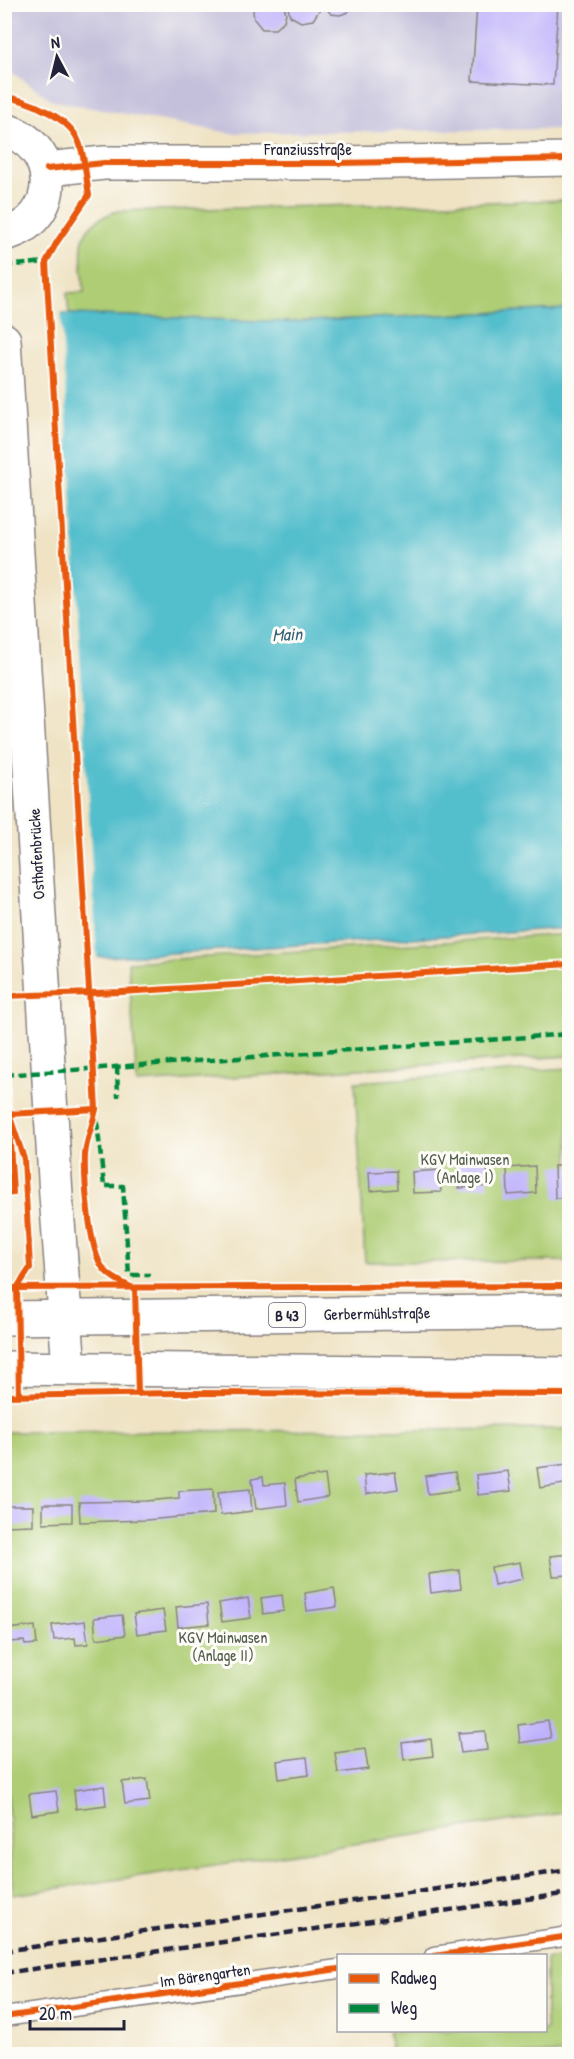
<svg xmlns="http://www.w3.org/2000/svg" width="574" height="2059" font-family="'Patrick Hand',sans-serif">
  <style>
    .industrial { fill: #c4c0db }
    .green { fill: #aecd75; stroke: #687858; stroke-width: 1.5 }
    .water { fill: #52becc; stroke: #3a7084; stroke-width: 1.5 }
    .pier { fill: #efe3c4 }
    .building { fill: #bfb2fc }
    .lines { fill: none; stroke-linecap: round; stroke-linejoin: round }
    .lane-casing { stroke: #888280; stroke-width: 21 }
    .street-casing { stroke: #888280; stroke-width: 36 }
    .secondary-casing { stroke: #888280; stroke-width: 36 }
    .primary-casing { stroke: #888280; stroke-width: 36 }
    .lane { stroke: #fff; stroke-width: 18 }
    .street { stroke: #fff; stroke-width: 33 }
    .secondary { stroke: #fff; stroke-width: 33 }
    .primary { stroke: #fff; stroke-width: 33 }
    .rail { stroke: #22223b; stroke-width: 4.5; stroke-dasharray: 9 4.5; stroke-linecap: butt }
    .quiet { stroke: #00873e; stroke-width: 4.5; stroke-dasharray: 9 4.5; stroke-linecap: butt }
    .cycleway-casing { stroke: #fdfcf7; stroke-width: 10 }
    .cycleway { stroke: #e8590c; stroke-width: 6 }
    .labels { text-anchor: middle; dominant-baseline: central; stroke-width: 6; stroke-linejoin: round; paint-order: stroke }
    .shield { fill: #fdfcf7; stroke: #646373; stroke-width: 1.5 }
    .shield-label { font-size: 15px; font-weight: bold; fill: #22223b }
    .street-label { font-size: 16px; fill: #22223b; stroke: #fdfcf7 }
    .park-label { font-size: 16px; fill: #535e4f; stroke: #fdfcf7 }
    .water-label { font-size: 18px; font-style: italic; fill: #356075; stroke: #fdfcf7 }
  </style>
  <rect width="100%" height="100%" fill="#fdfcf7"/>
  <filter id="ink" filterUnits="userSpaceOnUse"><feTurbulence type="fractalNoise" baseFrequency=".0167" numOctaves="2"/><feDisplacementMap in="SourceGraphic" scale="12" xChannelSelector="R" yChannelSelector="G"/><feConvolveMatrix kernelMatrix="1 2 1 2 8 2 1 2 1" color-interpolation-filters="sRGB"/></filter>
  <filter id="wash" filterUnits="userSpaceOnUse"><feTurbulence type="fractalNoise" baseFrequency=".008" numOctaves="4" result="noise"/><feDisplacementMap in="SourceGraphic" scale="24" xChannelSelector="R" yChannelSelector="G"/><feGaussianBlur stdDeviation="1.35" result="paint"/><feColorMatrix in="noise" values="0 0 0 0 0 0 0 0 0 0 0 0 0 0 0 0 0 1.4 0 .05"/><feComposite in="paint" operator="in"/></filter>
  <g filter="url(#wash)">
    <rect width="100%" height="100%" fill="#efe3c4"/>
    <polygon class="industrial" points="5,5 569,5 569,129 230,133 53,101 5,66"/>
    <g class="green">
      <path d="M569 200V309L289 322 69 314 67 293 84 292C82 252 71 225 118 211Z"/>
      <polygon points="569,934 569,1056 137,1083 128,962"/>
      <polygon points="569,1068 569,1261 365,1262 355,1082"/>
      <polygon points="569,1429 569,1812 13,1895 4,1731 4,1432"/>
      <polygon points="569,1956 569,2054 392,2054 388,2031 546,2030 546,1960"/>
    </g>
    <polygon class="water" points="569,309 569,928 126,956 5,960 4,316 69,314 289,322"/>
    <polygon class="pier" points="61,311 97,960 4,963 4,313"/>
    <g id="blocks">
      <g class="building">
        <polygon points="256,4 283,4 286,13 284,21 275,29 262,29 254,19 253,11"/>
        <polygon points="287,4 320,4 320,9 313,20 301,22 290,16"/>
        <polygon points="323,4 354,4 348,12 340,15 331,14"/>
        <polygon points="362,4 384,4 384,5 370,8"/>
        <polygon points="477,4 558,4 553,85 472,81"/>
        <polygon points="487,1160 488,1186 459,1188 457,1162"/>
        <polygon points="535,1166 536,1193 508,1195 507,1168"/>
        <polygon points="554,1166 570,1166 570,1198 555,1198"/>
        <polygon points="440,1170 441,1192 413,1193 412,1172"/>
        <polygon points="396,1171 397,1189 370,1191 369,1172"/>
        <polygon points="567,1464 570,1483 540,1488 537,1468"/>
        <polygon points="508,1471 511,1491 478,1495 476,1475"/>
        <polygon points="395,1472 398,1489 366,1494 364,1475"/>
        <polygon points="455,1472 458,1490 428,1494 425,1476"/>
        <polygon points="325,1475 328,1497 298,1502 295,1479"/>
        <polygon points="263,1477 264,1485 285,1483 287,1505 256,1509 252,1479"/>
        <polygon points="213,1489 214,1514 146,1520 80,1522 79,1502 146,1501 179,1498 179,1491"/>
        <polygon points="250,1489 252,1511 221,1515 218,1492"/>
        <polygon points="43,1504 72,1504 72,1522 43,1523"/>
        <polygon points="4,1506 33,1506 33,1525 4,1526"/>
        <polygon points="570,1554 570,1575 553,1576 550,1556"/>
        <polygon points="520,1562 523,1579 494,1585 491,1567"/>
        <polygon points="459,1570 461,1589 431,1593 429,1574"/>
        <polygon points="334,1588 337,1607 307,1611 305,1593"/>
        <polygon points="282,1595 284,1611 263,1614 261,1598"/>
        <polygon points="248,1598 251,1618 222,1622 219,1603"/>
        <polygon points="207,1604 209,1624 178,1627 176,1607"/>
        <polygon points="163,1610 166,1630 137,1634 134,1614"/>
        <polygon points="122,1615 125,1635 96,1639 94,1618"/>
        <polygon points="85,1621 88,1644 76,1645 75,1638 54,1640 52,1625"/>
        <polygon points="35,1626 37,1644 25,1645 24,1641 8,1642 7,1629"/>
        <polygon points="548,1721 551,1738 520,1743 518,1725"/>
        <polygon points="485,1731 487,1750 461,1753 458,1733"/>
        <polygon points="431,1739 433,1756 404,1760 402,1743"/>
        <polygon points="365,1749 368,1769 338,1773 335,1753"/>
        <polygon points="307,1757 309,1775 279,1779 277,1761"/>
        <polygon points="147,1779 150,1801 125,1804 122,1782"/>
        <polygon points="104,1786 106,1805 76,1809 74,1790"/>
        <polygon points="56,1791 59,1811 32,1815 29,1794"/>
      </g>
    </g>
  </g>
  <g filter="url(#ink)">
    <use href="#blocks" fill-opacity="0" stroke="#888280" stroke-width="1.5"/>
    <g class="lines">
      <defs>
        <g id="lane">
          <polyline points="434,1956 570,1936"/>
          <polyline points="4,2017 338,1969"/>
        </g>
        <polyline id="street" points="47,169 104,163 337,163 570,159"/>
        <g id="secondary">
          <path d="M4 130C61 144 62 221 4 234"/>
          <polyline points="4,340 56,1195 69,1368"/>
        </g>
        <g id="primary">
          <polyline points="4,1318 570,1311"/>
          <polyline points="4,1368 570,1374"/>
        </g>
      </defs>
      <use href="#lane" class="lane-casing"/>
      <use href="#street" class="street-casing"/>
      <use href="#secondary" class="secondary-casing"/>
      <use href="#primary" class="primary-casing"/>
      <use href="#lane" class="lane"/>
      <use href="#street" class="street"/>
      <use href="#secondary" class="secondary"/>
      <use href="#primary" class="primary"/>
      <g class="rail">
        <polyline points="4,1951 570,1870"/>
        <polyline points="4,1973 570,1893"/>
      </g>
      <g class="quiet">
        <polyline points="4,266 46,262"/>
        <polyline points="117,1066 118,1097"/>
        <polyline points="4,1075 570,1034"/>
        <polyline points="97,1121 104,1186 123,1186 129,1275 150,1275"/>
      </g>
      <defs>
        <g id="cycleway">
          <path d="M4 97C27 99 69 118 78 140 85 154 86 179 89 195L57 242 46 262 96 1109C93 1124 86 1140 85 1155 84 1180 89 1245 101 1265 108 1277 123 1283 135 1289"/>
          <polyline points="47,169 104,163 337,163 570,159"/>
          <polyline points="4,996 121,992 570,964"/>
          <polyline points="4,1043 13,1193 4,1194"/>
          <polyline points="9,1114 24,1159 30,1268 17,1288 19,1395"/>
          <polyline points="9,1114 96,1109"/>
          <polyline points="4,1288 570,1286"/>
          <polyline points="135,1289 138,1394"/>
          <polyline points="4,1396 177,1393 570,1394"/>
          <polyline points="434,1956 570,1936"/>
          <polyline points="4,2017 338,1969"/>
        </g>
      </defs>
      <use href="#cycleway" class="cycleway-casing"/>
      <use href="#cycleway" class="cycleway"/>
    </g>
  </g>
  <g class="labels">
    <rect class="shield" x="269" y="1303" width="36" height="24" rx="4.5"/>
    <g class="shield-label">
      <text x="287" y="1315">B 43</text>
    </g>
    <g class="street-label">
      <text x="308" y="149">Franziusstraße</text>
      <text transform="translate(36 854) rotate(-93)">Osthafenbrücke</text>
      <text transform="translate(377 1313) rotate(-1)">Gerbermühlstraße</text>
      <text transform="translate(205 1975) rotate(-8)">Im Bärengarten</text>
    </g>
    <g class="park-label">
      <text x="465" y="1159">KGV Mainwasen<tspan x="465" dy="18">(Anlage I)</tspan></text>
      <text x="223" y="1637">KGV Mainwasen<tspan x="223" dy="18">(Anlage II)</tspan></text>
    </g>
    <g class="water-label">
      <text transform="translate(287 634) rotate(-3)">Main</text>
    </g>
  </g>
  <rect width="574" height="2059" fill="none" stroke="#fdfcf7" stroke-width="24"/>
  <rect x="337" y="1954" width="210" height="78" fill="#fdfcf7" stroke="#a5a5ac" stroke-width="1.5"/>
  <rect x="349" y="1974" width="30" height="9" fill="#e8590c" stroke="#a5a5ac" stroke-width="1.5"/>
  <text x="391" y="1984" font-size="18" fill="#22223b">Radweg</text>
  <rect x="349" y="2004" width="30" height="9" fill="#00873e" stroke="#a5a5ac" stroke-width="1.5"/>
  <text x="391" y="2014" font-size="18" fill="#22223b">Weg</text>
  <g transform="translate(57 57) rotate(353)" stroke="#fdfcf7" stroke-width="4.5" paint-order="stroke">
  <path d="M0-4.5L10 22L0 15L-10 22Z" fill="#22223b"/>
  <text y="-9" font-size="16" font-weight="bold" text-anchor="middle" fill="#22223b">N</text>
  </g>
  <path d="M30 2020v9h94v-9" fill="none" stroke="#22223b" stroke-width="3"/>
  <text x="39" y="2020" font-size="18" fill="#22223b" stroke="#fdfcf7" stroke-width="4.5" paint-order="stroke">20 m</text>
</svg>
